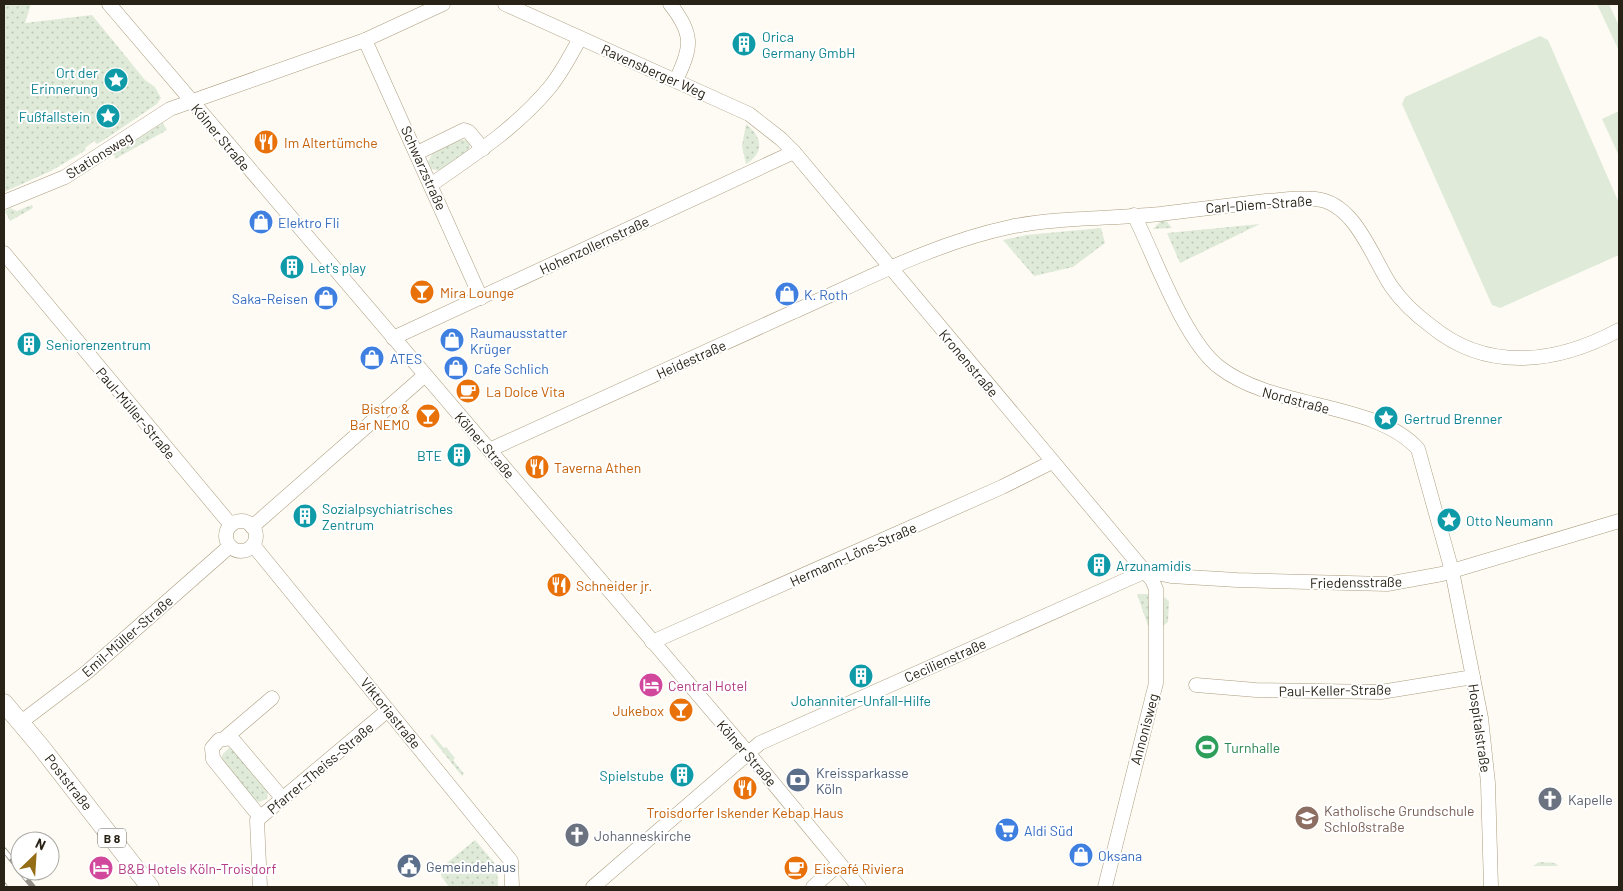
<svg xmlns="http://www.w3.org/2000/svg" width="1623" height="891" font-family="Barlow,sans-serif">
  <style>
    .grass { fill: url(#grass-dots) }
    .garden { fill: #dfebd8 }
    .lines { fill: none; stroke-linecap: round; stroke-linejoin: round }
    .minor-casing { stroke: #ab9d7e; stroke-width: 15 }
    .major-casing { stroke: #ab9d7e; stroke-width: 19 }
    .minor { stroke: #fff; stroke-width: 14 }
    .major { stroke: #fff; stroke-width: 18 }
    .rail-casing { stroke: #979289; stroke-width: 5.5 }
    .rail { stroke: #fff; stroke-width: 4; stroke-dasharray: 11; stroke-linecap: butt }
    .labels { text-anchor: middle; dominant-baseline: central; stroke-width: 4; stroke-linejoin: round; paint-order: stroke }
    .shield { fill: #fff; stroke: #69655d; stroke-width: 1 }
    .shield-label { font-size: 12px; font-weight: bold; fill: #292317 }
    .culture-label { font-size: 14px; fill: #0d838f; stroke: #fff; text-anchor: start }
    .street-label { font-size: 14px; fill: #292317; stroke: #fff }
    .food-label { font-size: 14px; fill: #c56008; stroke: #fff; text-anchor: start }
    .shop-label { font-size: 14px; fill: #366cbe; stroke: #fff; text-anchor: start }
    .hotel-label { font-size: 14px; fill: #b23c85; stroke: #fff; text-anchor: start }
    .leisure-label { font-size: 14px; fill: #27864d; stroke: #fff; text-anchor: start }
    .service-label { font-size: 14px; fill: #4e5e75; stroke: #fff; text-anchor: start }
    .worship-label { font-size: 14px; fill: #5b616d; stroke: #fff; text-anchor: start }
    .education-label { font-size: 14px; fill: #785e54; stroke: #fff; text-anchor: start }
  </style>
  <defs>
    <pattern id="grass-dots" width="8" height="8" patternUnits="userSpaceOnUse" patternTransform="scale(1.25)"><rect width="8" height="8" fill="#dfebd8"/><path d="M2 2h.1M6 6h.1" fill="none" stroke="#bfc9b9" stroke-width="1.8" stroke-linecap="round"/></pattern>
  </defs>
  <rect width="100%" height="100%" fill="#fefbf5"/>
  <g class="grass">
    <polygon points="4,4 31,4 25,23 92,15 145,80 155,87 161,98 157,104 104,140 97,144 94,141 85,148 86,150 51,171 4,192"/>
    <polygon points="163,123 167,130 115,159 114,153"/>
    <path d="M746 124C762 136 765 153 746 164L742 146Z"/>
    <polygon points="460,140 467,140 471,144 467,153 441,171 431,169 428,162 432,154"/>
    <polygon points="32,205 33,208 10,221 5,211 10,208 17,211"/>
    <polygon points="1164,218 1172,228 1153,229"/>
    <polygon points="1260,224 1180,263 1167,233"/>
    <polygon points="1101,228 1105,243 1073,267 1034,276 1003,240 1026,235"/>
    <polygon points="1137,594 1148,594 1150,625 1148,626"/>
    <polygon points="1164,597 1169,601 1168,622 1163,626"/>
    <polygon points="432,734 444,748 446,747 455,758 453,760 464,774 462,776 430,736"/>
    <polygon points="229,748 234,750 268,791 267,799 259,802 255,800 222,761 222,755"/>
    <polygon points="475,840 497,866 498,887 449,887 441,876 442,867"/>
    <polygon points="1539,862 1555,863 1558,866 1533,866"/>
  </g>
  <g class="garden">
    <polygon points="1597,4 1609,4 1619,26 1619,51"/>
    <polygon points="1540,36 1548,40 1619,203 1619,255 1500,308 1492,305 1402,104 1405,97"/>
    <polygon points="1619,111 1619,156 1602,119"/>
  </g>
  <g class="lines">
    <defs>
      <g id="minor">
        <polyline points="109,4 759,766 859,887"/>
        <polyline points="505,4 749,114 781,139 794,152 1152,580 1156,589 1156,683 1105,887"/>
        <path d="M670 4C694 34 692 47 676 80"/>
        <polyline points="365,40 481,298"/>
        <polyline points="417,153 464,130 469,132 483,149"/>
        <path d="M432 184C474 155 517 127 550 87 562 72 571 55 580 38"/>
        <polyline points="4,202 65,177 170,109 365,40 443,4"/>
        <path d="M1134 215C1155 257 1184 340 1219 367 1274 410 1375 401 1418 449L1452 571 1481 718 1488 783 1491 887"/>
        <polyline points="4,253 231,525"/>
        <polyline points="393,338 794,152"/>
        <path d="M489 450C591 404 692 358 793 312 863 281 934 243 1010 227 1059 217 1110 219 1160 214 1195 210 1231 205 1266 201 1282 200 1300 197 1316 199 1355 203 1372 257 1391 286 1402 302 1416 315 1431 326 1488 373 1558 363 1619 330"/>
        <circle cx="241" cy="536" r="15"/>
        <polyline points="252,527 425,375"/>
        <polyline points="253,545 511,861 512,887"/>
        <polyline points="1146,571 1171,576 1237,580 1387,584 1442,574 1619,521"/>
        <polyline points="652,642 1002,487 1052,462"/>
        <polyline points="1196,685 1256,690 1381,692 1473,677"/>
        <polyline points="21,722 87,672 230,546"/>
        <polyline points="225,738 272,698"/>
        <polyline points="260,817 213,759 212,748 219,740 230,738 234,741 283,799"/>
        <polyline points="260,887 257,820 388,710"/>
        <polyline points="593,887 760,743 1146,571"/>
        <polyline points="813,887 839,864"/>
      </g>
      <polyline id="major" points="4,703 41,747 150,887"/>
    </defs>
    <use href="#minor" class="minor-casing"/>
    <use href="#major" class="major-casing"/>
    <use href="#minor" class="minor"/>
    <use href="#major" class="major"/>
    <defs>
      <g id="rail">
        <polyline points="4,850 20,870"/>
        <polyline points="20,871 33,887"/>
        <polyline points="4,885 5,887"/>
      </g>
    </defs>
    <use href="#rail" class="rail-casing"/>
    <use href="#rail" class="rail"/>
  </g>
  <defs>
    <symbol id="building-disc" viewBox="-11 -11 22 22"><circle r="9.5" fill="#0f9aa8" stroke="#fff"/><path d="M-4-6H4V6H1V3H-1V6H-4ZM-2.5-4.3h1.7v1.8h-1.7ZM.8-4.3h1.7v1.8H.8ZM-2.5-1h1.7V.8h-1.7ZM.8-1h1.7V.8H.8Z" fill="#fff"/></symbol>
    <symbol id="sight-disc" viewBox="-11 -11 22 22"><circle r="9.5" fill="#0f9aa8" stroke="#fff"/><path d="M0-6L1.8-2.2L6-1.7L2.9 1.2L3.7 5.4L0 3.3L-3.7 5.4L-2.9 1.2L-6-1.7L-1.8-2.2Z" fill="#fff"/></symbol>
    <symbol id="restaurant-disc" viewBox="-11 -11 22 22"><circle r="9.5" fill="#e8710a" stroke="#fff"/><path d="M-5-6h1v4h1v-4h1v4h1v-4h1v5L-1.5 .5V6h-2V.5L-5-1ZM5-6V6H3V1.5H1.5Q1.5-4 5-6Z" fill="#fff"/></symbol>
    <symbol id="shop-disc" viewBox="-11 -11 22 22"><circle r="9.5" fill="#3f7fe0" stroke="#fff"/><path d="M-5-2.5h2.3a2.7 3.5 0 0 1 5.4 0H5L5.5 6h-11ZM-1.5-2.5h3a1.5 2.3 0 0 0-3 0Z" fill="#fff"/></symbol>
    <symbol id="bar-disc" viewBox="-11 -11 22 22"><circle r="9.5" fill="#e8710a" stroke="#fff"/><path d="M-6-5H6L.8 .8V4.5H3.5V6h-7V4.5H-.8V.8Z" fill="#fff"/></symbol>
    <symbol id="cafe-disc" viewBox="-11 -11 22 22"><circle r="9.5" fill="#e8710a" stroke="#fff"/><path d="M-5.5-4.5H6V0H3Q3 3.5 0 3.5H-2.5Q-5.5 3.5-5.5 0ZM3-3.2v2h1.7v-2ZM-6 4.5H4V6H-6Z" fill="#fff"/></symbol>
    <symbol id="hotel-disc" viewBox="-11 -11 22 22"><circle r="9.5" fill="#d1479c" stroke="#fff"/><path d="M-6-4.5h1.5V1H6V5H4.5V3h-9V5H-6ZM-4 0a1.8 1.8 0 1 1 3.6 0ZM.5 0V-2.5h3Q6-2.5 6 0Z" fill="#fff"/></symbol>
    <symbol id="stadium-disc" viewBox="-11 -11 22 22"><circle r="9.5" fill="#2e9e5b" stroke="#fff"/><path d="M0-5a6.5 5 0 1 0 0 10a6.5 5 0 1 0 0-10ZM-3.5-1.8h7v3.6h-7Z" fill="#fff"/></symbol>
    <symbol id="bank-disc" viewBox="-11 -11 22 22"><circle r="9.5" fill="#5c6f8a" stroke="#fff"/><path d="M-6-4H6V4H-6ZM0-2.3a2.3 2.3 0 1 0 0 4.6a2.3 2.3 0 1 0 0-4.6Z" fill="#fff"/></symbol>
    <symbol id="church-disc" viewBox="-11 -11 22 22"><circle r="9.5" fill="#6b7280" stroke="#fff"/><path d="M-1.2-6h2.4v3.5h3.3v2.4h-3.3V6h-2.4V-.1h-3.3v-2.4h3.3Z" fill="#fff"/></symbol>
    <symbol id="school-disc" viewBox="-11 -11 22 22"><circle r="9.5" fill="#8d6e63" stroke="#fff"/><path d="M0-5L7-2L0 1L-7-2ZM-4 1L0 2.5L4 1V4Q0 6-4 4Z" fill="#fff"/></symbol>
    <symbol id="supermarket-disc" viewBox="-11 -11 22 22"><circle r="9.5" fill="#3f7fe0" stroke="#fff"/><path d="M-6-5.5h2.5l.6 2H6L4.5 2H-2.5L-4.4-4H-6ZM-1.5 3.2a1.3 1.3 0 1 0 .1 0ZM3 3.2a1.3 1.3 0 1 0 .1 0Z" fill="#fff"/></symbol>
    <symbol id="civic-disc" viewBox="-11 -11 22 22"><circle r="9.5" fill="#5c6f8a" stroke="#fff"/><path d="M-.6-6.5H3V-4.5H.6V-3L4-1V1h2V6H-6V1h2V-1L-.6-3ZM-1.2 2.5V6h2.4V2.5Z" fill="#fff"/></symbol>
  </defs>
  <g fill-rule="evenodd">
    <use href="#building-disc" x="730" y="30" width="28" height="28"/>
    <use href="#sight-disc" x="102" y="66" width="28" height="28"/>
    <use href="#sight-disc" x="94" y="102" width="28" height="28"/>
    <use href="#restaurant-disc" x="252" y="128" width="28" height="28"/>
    <use href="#shop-disc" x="247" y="208" width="28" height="28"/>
    <use href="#building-disc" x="278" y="253" width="28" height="28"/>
    <use href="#bar-disc" x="408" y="278" width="28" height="28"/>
    <use href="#shop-disc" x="773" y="280" width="28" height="28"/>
    <use href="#shop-disc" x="312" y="284" width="28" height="28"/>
    <use href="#shop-disc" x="438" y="326" width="28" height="28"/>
    <use href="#building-disc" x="15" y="330" width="28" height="28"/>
    <use href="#shop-disc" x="358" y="344" width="28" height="28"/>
    <use href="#shop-disc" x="442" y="354" width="28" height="28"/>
    <use href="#cafe-disc" x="454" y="377" width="28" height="28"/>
    <use href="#bar-disc" x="414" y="402" width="28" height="28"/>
    <use href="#sight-disc" x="1372" y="404" width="28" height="28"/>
    <use href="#building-disc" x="445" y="441" width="28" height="28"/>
    <use href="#restaurant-disc" x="523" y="453" width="28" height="28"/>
    <use href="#building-disc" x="291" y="502" width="28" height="28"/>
    <use href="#sight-disc" x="1435" y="506" width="28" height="28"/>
    <use href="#building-disc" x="1085" y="551" width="28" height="28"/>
    <use href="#restaurant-disc" x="545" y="571" width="28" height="28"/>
    <use href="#building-disc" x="847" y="662" width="28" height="28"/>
    <use href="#hotel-disc" x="637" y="671" width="28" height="28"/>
    <use href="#bar-disc" x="667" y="696" width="28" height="28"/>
    <use href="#stadium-disc" x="1193" y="733" width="28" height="28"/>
    <use href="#building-disc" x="668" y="761" width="28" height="28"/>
    <use href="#bank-disc" x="784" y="766" width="28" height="28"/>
    <use href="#restaurant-disc" x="731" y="774" width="28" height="28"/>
    <use href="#church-disc" x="1536" y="785" width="28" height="28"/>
    <use href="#school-disc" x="1293" y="804" width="28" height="28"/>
    <use href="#supermarket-disc" x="993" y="816" width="28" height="28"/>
    <use href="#church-disc" x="563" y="821" width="28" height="28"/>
    <use href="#shop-disc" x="1067" y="841" width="28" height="28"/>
    <use href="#civic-disc" x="395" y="852" width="28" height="28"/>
    <use href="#hotel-disc" x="87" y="854" width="28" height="28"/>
    <use href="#cafe-disc" x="782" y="854" width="28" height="28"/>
  </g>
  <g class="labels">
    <rect class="shield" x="98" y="828.5" width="28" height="19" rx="4"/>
    <g class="shield-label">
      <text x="112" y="838">B 8</text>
    </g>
    <g class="culture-label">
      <text x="762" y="36">Orica<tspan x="762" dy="16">Germany GmbH</tspan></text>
      <text x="98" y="72" text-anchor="end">Ort der<tspan x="98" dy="16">Erinnerung</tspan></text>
      <text x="90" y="116" text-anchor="end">Fußfallstein</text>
      <text x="310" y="267">Let's play</text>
      <text x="46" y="344">Seniorenzentrum</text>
      <text x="1404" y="418">Gertrud Brenner</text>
      <text x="442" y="455" text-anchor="end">BTE</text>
      <text x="322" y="508">Sozialpsychiatrisches<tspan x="322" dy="16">Zentrum</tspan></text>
      <text x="1466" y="520">Otto Neumann</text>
      <text x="1116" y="565">Arzunamidis</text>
      <text x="861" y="700" text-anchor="middle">Johanniter-Unfall-Hilfe</text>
      <text x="664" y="775" text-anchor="end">Spielstube</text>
    </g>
    <g class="street-label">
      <text transform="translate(654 71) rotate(24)">Ravensberger Weg</text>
      <text transform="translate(221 137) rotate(50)">Kölner Straße</text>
      <text transform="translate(99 155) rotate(-32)">Stationsweg</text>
      <text transform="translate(424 168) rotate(66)">Schwarzstraße</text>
      <text transform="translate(1259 204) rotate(-4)">Carl-Diem-Straße</text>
      <text transform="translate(594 245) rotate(-25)">Hohenzollernstraße</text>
      <text transform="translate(691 359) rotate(-24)">Heidestraße</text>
      <text transform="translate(969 363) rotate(50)">Kronenstraße</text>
      <text transform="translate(1296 400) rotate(15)">Nordstraße</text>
      <text transform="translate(136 413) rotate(50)">Paul-Müller-Straße</text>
      <text transform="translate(485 445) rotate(49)">Kölner Straße</text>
      <text transform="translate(853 554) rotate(-24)">Hermann-Löns-Straße</text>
      <text transform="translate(1356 582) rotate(-1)">Friedensstraße</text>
      <text transform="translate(127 636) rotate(-41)">Emil-Müller-Straße</text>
      <text transform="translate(945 660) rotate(-24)">Cecilienstraße</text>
      <text transform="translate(1335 690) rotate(-1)">Paul-Keller-Straße</text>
      <text transform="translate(391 713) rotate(51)">Viktoriastraße</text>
      <text transform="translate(1480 728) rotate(82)">Hospitalstraße</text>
      <text transform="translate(1144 729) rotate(-75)">Annonisweg</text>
      <text transform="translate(747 753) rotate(49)">Kölner Straße</text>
      <text transform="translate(320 768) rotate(-40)">Pfarrer-Theiss-Straße</text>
      <text transform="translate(69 782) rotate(52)">Poststraße</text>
    </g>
    <g class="food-label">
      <text x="284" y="142">Im Altertümche</text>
      <text x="440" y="292">Mira Lounge</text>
      <text x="486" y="391">La Dolce Vita</text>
      <text x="410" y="408" text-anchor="end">Bistro &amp;<tspan x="410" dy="16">Bar NEMO</tspan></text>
      <text x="554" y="467">Taverna Athen</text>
      <text x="576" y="585">Schneider jr.</text>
      <text x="664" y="710" text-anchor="end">Jukebox</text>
      <text x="745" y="812" text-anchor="middle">Troisdorfer Iskender Kebap Haus</text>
      <text x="814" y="868">Eiscafé Riviera</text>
    </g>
    <g class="shop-label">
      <text x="278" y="222">Elektro Fli</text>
      <text x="804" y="294">K. Roth</text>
      <text x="308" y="298" text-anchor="end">Saka-Reisen</text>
      <text x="470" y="332">Raumausstatter<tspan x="470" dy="16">Krüger</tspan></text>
      <text x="390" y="358">ATES</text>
      <text x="474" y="368">Cafe Schlich</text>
      <text x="1024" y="830">Aldi Süd</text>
      <text x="1098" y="855">Oksana</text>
    </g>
    <g class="hotel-label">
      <text x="668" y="685">Central Hotel</text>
      <text x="118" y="868">B&amp;B Hotels Köln-Troisdorf</text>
    </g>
    <g class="leisure-label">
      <text x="1224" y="747">Turnhalle</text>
    </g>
    <g class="service-label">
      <text x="816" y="772">Kreissparkasse<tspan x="816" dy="16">Köln</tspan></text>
      <text x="426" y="866">Gemeindehaus</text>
    </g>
    <g class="worship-label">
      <text x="1568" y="799">Kapelle</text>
      <text x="594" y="835">Johanneskirche</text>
    </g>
    <g class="education-label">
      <text x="1324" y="810">Katholische Grundschule<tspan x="1324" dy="16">Schloßstraße</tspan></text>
    </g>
  </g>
  <rect width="1623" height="891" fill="none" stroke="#292317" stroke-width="10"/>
  <g transform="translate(35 856) rotate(25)"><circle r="24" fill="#ffffff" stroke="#a9a7a2"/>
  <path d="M0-4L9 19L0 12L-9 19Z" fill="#946d16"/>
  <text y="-8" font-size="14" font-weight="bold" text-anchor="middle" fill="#292317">N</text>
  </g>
</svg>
